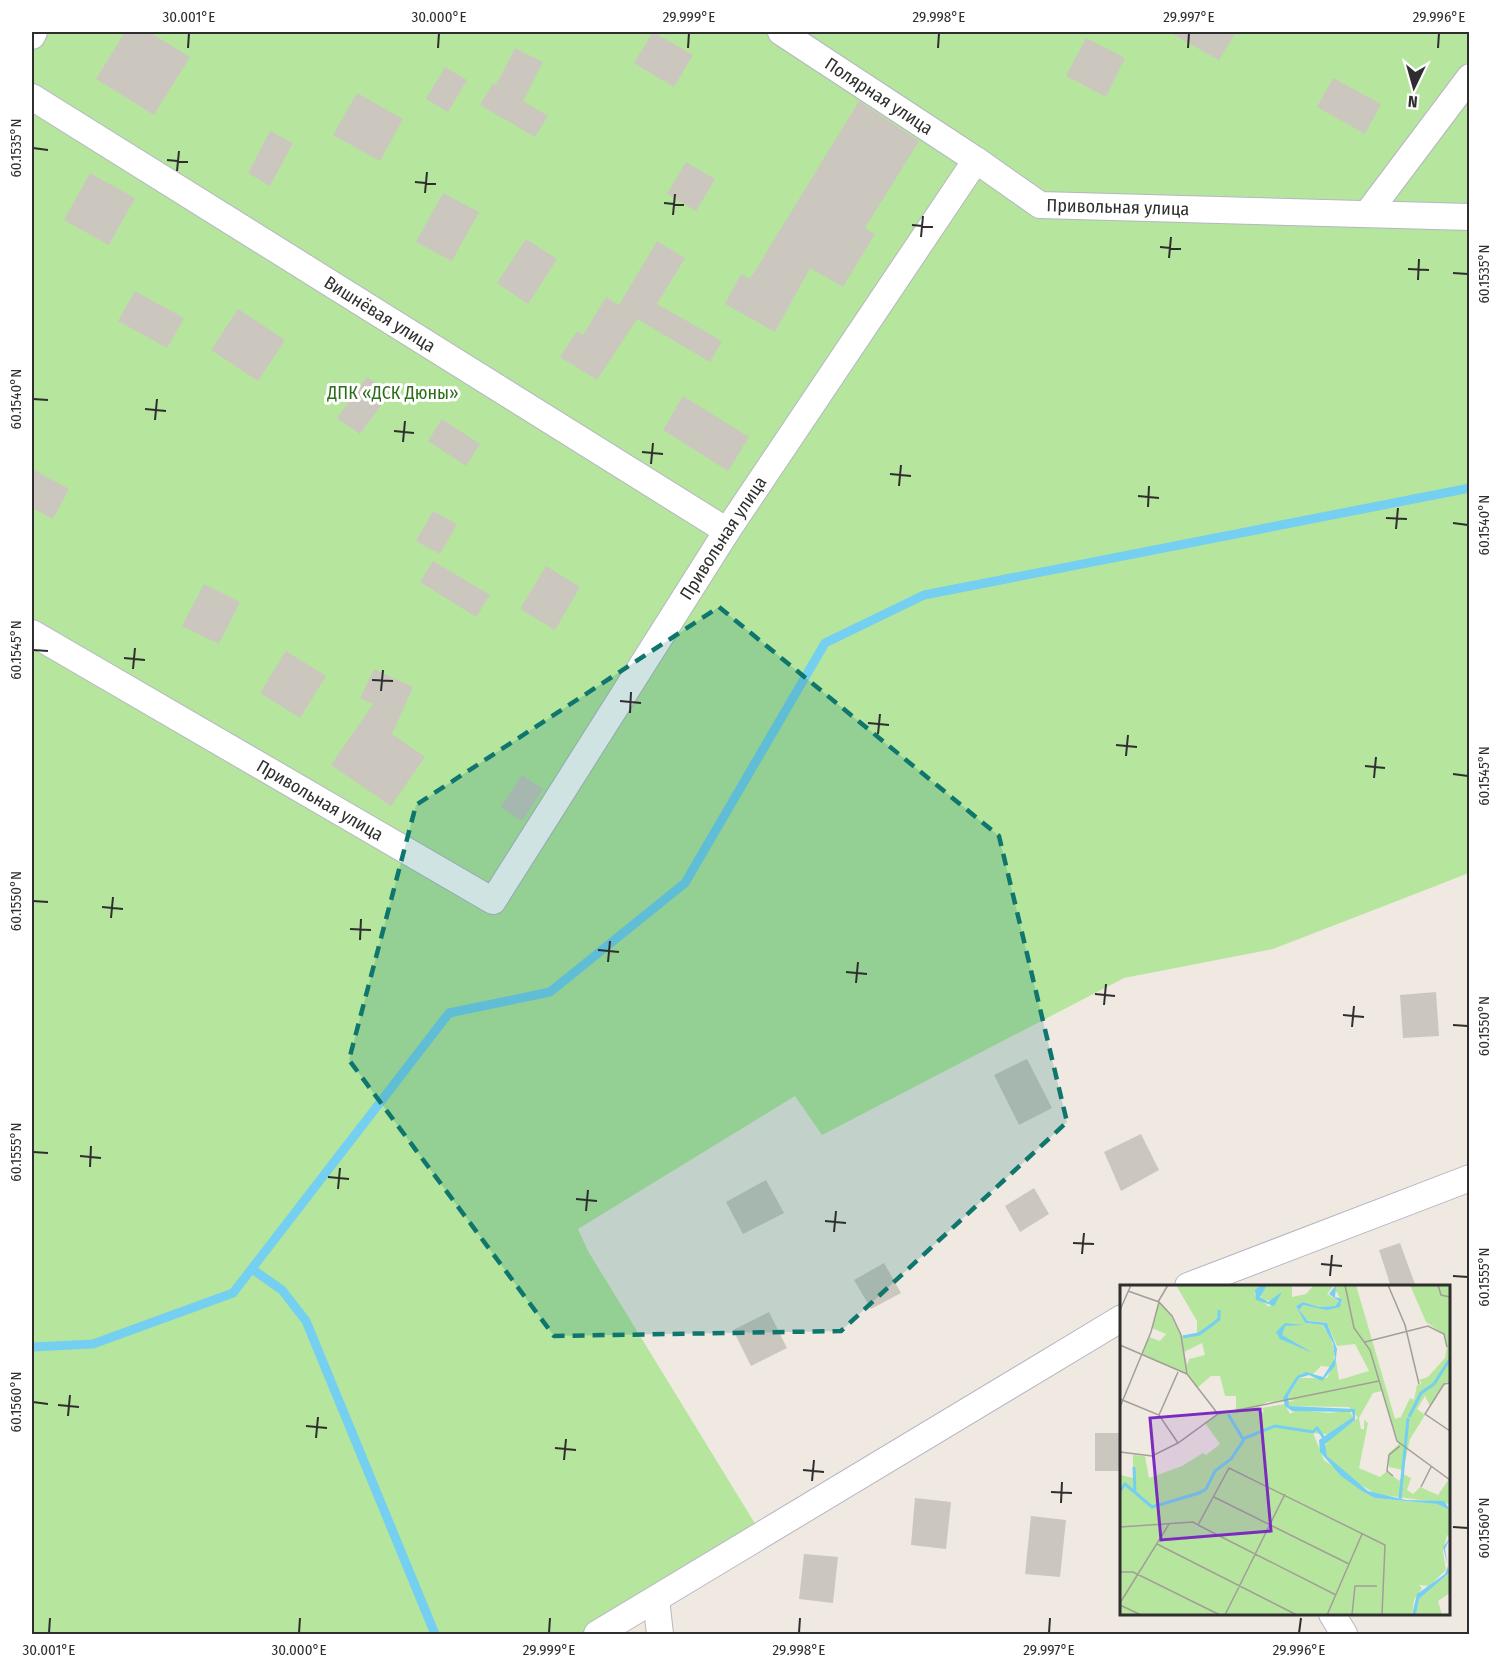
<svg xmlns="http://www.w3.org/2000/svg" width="1501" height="1666" font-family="'Fira Sans Condensed',sans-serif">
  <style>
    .green { fill: #b6e59e }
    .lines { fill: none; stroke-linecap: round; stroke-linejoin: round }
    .stream { stroke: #75cff0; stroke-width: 9 }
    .building { fill: #cbc7bf }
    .minor-casing { stroke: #b4b7c1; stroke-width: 28 }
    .minor { stroke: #fff; stroke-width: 26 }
    .marked { fill: #0f766e; fill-opacity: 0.2; stroke: #0f766e; stroke-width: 4.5; stroke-dasharray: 12 8; stroke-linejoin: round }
    .ticks { fill: none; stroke: #2e2e2e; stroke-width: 2 }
    .labels { text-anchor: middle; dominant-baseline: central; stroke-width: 6; stroke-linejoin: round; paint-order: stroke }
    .street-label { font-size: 18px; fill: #2e2e2e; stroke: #fff }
    .park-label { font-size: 18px; fill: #2c6e1b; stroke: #fff }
    .inset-river { fill: none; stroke: #75cff0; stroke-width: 3 }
    .inset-road { fill: none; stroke: #a29e99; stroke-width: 1.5 }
    .view { fill: #7b2cbf; fill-opacity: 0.15; stroke: #7b2cbf; stroke-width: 3 }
    .inset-edge { fill: none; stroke: #2e2e2e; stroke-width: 3 }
    .neatline { fill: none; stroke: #2e2e2e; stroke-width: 2 }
    .ticks-label { font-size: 15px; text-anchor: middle; fill: #2e2e2e }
  </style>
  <rect width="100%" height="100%" fill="#efe9e1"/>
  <polygon class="green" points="32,32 1469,32 1469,873 1273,949 1124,978 822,1135 795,1096 578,1229 588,1251 762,1535 589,1634 32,1634"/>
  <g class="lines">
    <g class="stream">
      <polyline points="252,1269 282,1290 306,1321 435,1634"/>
      <polyline points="32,1347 93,1344 233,1293 449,1013 550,992 685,883 825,643 924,595 1470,488"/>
    </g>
  </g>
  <g class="building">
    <polygon points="125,32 149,32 190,57 154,115 96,79"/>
    <polygon points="653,32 693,55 674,87 634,63"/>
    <polygon points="1169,32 1236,32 1219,60"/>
    <polygon points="1086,38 1125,58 1106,97 1066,76"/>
    <polygon points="515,48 543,62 523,101 548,116 535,137 480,105 493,83 496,85"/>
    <polygon points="445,67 467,80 448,112 426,99"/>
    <polygon points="1333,78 1381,104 1365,134 1317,107"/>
    <polygon points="357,93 403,119 380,161 333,135"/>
    <polygon points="859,101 919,141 865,228 875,234 843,287 810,268 775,332 725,304 741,274 750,279"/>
    <polygon points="270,131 293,143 270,186 248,173"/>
    <polygon points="686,162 715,179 696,211 667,194"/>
    <polygon points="90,173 135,198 109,245 64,220"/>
    <polygon points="443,193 479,212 452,261 416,242"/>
    <polygon points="526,239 557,259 528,304 497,283"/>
    <polygon points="657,241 685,258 657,304 722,341 710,362 637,319 597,380 560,357 577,331 583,335 606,297 619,305"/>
    <polygon points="135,291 184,318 167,348 118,321"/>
    <polygon points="238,309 285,340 258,381 211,350"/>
    <polygon points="367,377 390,393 360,434 337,418"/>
    <polygon points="683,396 749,437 728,471 663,430"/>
    <polygon points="442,419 480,444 466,466 428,441"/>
    <polygon points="32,469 69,489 53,519 32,508"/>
    <polygon points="433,511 457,524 440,554 416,541"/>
    <polygon points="433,561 490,595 476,617 420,582"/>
    <polygon points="546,566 580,587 555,630 520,609"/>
    <polygon points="204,584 240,602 219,644 182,626"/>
    <polygon points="286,651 326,676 300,718 260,693"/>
    <polygon points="374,669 413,687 392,734 425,757 391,806 331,765 373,704 360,698"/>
    <polygon points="522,775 543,789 522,821 501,807"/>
    <polygon points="1436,992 1439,1036 1403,1038 1400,995"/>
    <polygon points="1027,1059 1052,1108 1019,1125 994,1075"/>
    <polygon points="1141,1134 1159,1170 1121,1191 1104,1152"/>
    <polygon points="766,1180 784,1213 743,1234 726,1202"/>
    <polygon points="1034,1188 1049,1214 1020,1232 1005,1206"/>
    <polygon points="1400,1243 1416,1287 1391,1287 1379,1250"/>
    <polygon points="884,1263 901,1293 871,1309 854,1280"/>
    <polygon points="769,1312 787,1348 751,1366 733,1330"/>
    <rect x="1095" y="1433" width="27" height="38"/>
    <polygon points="915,1498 951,1502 946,1549 911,1545"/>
    <polygon points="1031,1516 1066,1520 1060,1577 1025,1574"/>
    <polygon points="804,1554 838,1557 833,1603 799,1599"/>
  </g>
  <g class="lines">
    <defs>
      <g id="minor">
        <path id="s1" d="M781 32 976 160"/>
        <polyline points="32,36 34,32"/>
        <path id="s2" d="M32 97 727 531"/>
        <polyline points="1367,214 1470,77"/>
        <path id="s3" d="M32 633 493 901 727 531 976 160 1040 205 1470 217"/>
        <polyline points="1188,1286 1470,1178"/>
        <polyline points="656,1599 660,1634"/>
        <polyline points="1332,1614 1344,1634"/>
        <polyline points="597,1634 1122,1318"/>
      </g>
    </defs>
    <use href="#minor" class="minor-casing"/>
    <use href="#minor" class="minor"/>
  </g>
  <path class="marked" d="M719 607 999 836 1067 1122 841 1331 554 1336 349 1060 416 805Z"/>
  <path class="ticks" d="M188 48 189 33M438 48 439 33M688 48 689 33M938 48 939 33M1188 48 1189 33M1438 48 1439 33M33 148 48 150M167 160 188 162M177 171 179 151M415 182 436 184M425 193 427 172M664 203 684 205M673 215 675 194M912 225 933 227M921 237 923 216M1160 247 1181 249M1169 258 1171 237M1408 269 1429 270M1453 273 1468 274M1418 280 1419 259M33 399 48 400M145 409 166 411M155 420 157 399M394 431 414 433M403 442 405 421M642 452 663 454M651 464 653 443M890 474 911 476M899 486 901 465M1138 496 1159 498M1148 507 1149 486M1386 518 1407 519M1453 523 1468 525M1396 529 1398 508M33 650 48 651M124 658 145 660M133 669 135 648M372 680 393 681M381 691 383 670M620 701 641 703M630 713 631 692M868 723 889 725M878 734 880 714M1116 745 1137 747M1126 756 1128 735M1365 766 1385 768M1453 774 1468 776M1374 778 1376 757M33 901 48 902M102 907 123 909M111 918 113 897M350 929 371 930M360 940 361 919M598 950 619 952M608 962 610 941M846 972 867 974M856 983 858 962M1095 994 1115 996M1104 1005 1106 984M1343 1015 1364 1017M1453 1025 1468 1026M1352 1027 1354 1006M33 1152 48 1153M80 1156 101 1158M90 1167 91 1146M328 1177 349 1179M338 1189 340 1168M576 1199 597 1201M586 1211 588 1190M825 1221 846 1223M834 1232 836 1211M1073 1243 1094 1244M1082 1254 1084 1233M1321 1264 1342 1266M1330 1276 1332 1255M1453 1276 1468 1277M33 1402 48 1404M58 1405 79 1407M68 1416 70 1395M306 1426 327 1428M316 1438 318 1417M555 1448 576 1450M564 1460 566 1439M803 1470 824 1472M812 1481 814 1460M1051 1492 1072 1493M1061 1503 1062 1482M1453 1527 1468 1528M49 1633 50 1618M299 1633 300 1618M549 1633 550 1618M799 1633 800 1618M1049 1633 1050 1618M1299 1633 1301 1618"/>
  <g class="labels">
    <g class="street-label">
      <text stroke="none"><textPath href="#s1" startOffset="117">Полярная улица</textPath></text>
      <text stroke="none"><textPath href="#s3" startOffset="1574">Привольная улица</textPath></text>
      <text stroke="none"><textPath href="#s2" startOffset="410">Вишнёвая улица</textPath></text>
      <text stroke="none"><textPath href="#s3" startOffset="963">Привольная улица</textPath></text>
      <text stroke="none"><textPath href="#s3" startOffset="333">Привольная улица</textPath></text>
    </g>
    <g class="park-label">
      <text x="393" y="393">ДПК «ДСК Дюны»</text>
    </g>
  </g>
  <g transform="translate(1120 1285)">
    <rect width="330" height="330" fill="#efe9e1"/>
    <path d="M56 0H141L134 9 149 22 161 8 154 15 144 16 139 8 147 0H172V12L186 9 194 0H214L207 9 219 16 215 21 199 22 183 17 176 21 185 38 202 40 211 53 215 69 212 82 201 81 192 90 182 88 164 115 147 117 138 122 139 128 144 127 142 123 165 119 170 129 176 125 210 128 229 125 233 132 211 150 193 148 204 175 255 213 317 219 330 225V253L327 250 323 266 326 285 309 301 299 300 302 303 294 315 292 330H0V190L13 193V170L25 171 29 193 62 181 83 168 86 170 100 159 85 138 96 130 116 125V111H105L100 91H91L77 103 68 90 22 70 29 52 40 56 46 49 32 43 39 17 50 29 61 51 77 48V36ZM82 58 85 70 69 74 67 80 64 67ZM216 0H236L275 134 281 132 290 113 294 115 297 100 302 98 299 95 308 92 325 73 327 61 324 49 306 37 290 0H330V98L326 97 310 121 305 111 297 124 305 130 290 154 283 185 269 182V168L279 159 262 106 253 108 239 133 241 144H244V135L248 138 239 183 260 192 267 186 279 196 283 189 291 193 287 205 293 209 300 202 318 210 329 194 330 219 256 209 228 192 207 171 204 163 208 155 238 133 229 122 169 121 168 117 175 115H168V111L179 93H207L216 75 219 95 249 86 235 59 217 61 207 38 188 36 179 26 181 20 209 24 222 18 217 7 213 8ZM330 283V308L318 316 322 330H296L299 314 329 288Z" fill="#b6e59e" fill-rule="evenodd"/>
    <path d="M141 0H147L140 12 148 17 162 7 154 21 136 15 135 5ZM216 0 215 12 222 14 220 22 207 25 183 20 179 25 188 36 207 38 217 64 215 81 202 96 189 90 179 93 168 111 169 121 235 124V135L205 159 207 171 248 206 286 215 324 216 330 225 317 219 255 213 242 206 221 191 200 167 199 155 233 132 232 127 172 126 165 121 163 113 177 91 186 87 203 92 215 73 213 58 203 40 185 38 176 21 183 17 199 22 215 21 219 16 209 9ZM165 38 183 40 165 41 162 50 193 68 160 54 156 47ZM330 253 325 264 329 288 299 314 296 330H292L297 309 325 289 328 281 323 262Z" fill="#75cff0"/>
    <path class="inset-river" d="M63 52 79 49 93 39 99 34V25M108 129 123 154M289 132 301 108 314 99 330 74M14 182 15 208M0 206 5 199 32 222 79 208 86 204 95 186 111 174 125 153 155 141 193 147 197 143 204 153M280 214 288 133"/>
    <path class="inset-road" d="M225 0 234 43 250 65 277 156 330 195M268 0 285 40 299 99M318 0 321 10 330 12M8 6 39 17 52 31 61 50 67 89 98 129M38 17 48 0M0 25 11 0M245 57 308 41 324 49 327 62M0 60 67 89M330 98 324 99 305 129 330 146M0 114 39 130 58 158M0 122 31 47 39 17M39 130 58 87M0 167 32 171 58 158 98 129 259 96M273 191 267 186 269 170 280 161M301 202 311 182M94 212 229 279M78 240 216 310M0 242 73 237 78 240 109 183 265 260 262 330M37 259 177 330M0 287H13L100 330M0 318 49 239M0 320 21 330M105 330 165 209M207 330 242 249M232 330 235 301H257"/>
    <path class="view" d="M140 124 151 246 41 255 30 133Z"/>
    <rect width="330" height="330" class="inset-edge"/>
  </g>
  <rect width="1501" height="1666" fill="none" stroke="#ffffff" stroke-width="66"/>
  <g transform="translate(1414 87) rotate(185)" stroke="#ffffff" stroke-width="4.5" paint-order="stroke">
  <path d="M0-4.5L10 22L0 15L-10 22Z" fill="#2e2e2e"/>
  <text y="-9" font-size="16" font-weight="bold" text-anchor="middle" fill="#2e2e2e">N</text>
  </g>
  <rect x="33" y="33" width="1435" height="1600" class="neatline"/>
  <g class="ticks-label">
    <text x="189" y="22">30.001°E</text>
    <text x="439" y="22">30.000°E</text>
    <text x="689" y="22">29.999°E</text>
    <text x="939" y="22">29.998°E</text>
    <text x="1189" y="22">29.997°E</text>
    <text x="1439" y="22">29.996°E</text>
    <text transform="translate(16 148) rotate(-90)" y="5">60.1535°N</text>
    <text transform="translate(1484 274) rotate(-90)" y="5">60.1535°N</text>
    <text transform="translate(16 399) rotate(-90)" y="5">60.1540°N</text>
    <text transform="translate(1484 525) rotate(-90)" y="5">60.1540°N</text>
    <text transform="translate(16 650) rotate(-90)" y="5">60.1545°N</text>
    <text transform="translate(1484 776) rotate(-90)" y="5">60.1545°N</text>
    <text transform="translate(16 901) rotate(-90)" y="5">60.1550°N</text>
    <text transform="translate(1484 1026) rotate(-90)" y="5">60.1550°N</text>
    <text transform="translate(16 1152) rotate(-90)" y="5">60.1555°N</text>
    <text transform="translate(1484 1277) rotate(-90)" y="5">60.1555°N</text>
    <text transform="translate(16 1402) rotate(-90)" y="5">60.1560°N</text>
    <text transform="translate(1484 1528) rotate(-90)" y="5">60.1560°N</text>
    <text x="49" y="1655">30.001°E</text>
    <text x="299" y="1655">30.000°E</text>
    <text x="549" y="1655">29.999°E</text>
    <text x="799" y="1655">29.998°E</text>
    <text x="1049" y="1655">29.997°E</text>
    <text x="1299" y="1655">29.996°E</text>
  </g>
</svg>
